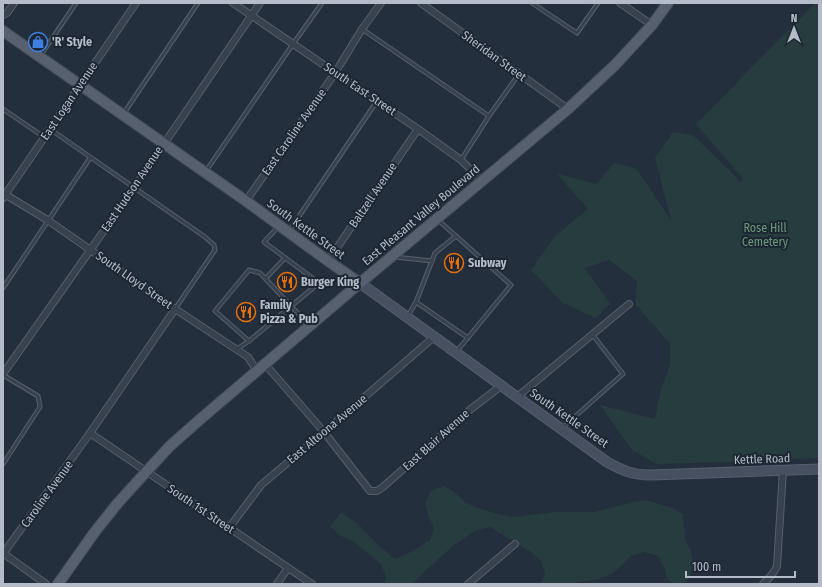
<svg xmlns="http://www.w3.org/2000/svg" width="822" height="587" font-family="'Fira Sans Condensed',sans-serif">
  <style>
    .green { fill: #263c3f }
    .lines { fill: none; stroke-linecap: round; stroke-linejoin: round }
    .lane-casing { stroke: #565f6c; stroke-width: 5 }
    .street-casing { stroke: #565f6c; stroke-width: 8 }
    .secondary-casing { stroke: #565f6c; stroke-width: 11 }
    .primary-casing { stroke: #414a57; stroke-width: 12 }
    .lane { stroke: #38414e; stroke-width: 3 }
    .street { stroke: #38414e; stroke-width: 6 }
    .secondary { stroke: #465061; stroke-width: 9 }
    .primary { stroke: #56606e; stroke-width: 10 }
    .labels { text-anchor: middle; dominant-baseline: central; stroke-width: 4; stroke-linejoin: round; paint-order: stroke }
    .poi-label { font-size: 12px; font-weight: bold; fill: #b4bcc9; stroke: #1d2633; text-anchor: start }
    .street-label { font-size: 12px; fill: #b4bcc9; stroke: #1d2633 }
    .park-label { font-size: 12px; fill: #6b9a76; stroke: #1d2633 }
  </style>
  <rect width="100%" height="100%" fill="#242f3e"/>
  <g class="green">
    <polygon points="815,3 819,3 819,458 731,462 656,464 632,450 600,405 655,419 660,392 670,364 670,344 635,304 637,281 609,260 585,268 610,304 596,318 563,303 531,270 555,236 588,209 557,174 597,184 614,163 636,168 671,220 655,158 673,132 693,135 741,182 743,179 696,124"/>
    <polygon points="444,486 455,493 465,502 477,508 502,515 515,517 555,512 594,512 633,502 646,500 672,508 683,514 685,540 691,551 693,564 690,577 683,584 675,584 668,580 664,567 658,556 645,552 631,556 622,565 612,574 599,579 567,584 540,584 545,574 541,561 531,552 490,527 477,530 454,545 411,584 384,584 386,577 381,564 354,542 341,536 330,527 341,512 357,523 375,542 395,559 407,554 430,540 434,528 428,515 425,502 431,491"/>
  </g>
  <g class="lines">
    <defs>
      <g id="lane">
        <polyline points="532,3 577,33 598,3"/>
        <polyline points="362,29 489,116"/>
        <polyline points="41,55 76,3"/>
        <polyline points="3,109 44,137"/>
        <polyline points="124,113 198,3"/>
        <polyline points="50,129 205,237 214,245 215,250 175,309"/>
        <polyline points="461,160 489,116 519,74"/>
        <polyline points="206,171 293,44 322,3"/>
        <polyline points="438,220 456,236"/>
        <polyline points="278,227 264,242 319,283 249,341 215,311 249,270 260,273 308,324"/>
        <polyline points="289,231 377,101"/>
        <polyline points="395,257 432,261"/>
        <polyline points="266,278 285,258"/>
        <polyline points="3,288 90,158"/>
        <polyline points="416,302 468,338"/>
        <polyline points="408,316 416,302 435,253 456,236 511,285 457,351"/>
        <polyline points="237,349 249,341"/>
        <polyline points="3,375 38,396 40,407 3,464"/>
        <polyline points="562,428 623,374 592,334"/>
      </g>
      <g id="street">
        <polyline points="233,3 418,129 461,160 482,181"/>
        <polyline points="421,3 568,109"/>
        <polyline points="620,3 652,25"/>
        <polyline points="3,15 7,13 14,3"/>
        <polyline points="6,195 49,221 175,309 248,357 257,371"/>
        <polyline points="3,198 136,3"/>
        <polyline points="246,201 335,73 362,29 381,3"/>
        <polyline points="328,261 418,129"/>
        <polyline points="265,364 324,432 370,491 377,491 383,487 471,409 501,386"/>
        <polyline points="3,374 134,188 260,3"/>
        <polyline points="517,397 629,304"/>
        <polyline points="90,433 312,584"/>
        <polyline points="229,528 261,485 324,432 434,337"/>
        <polyline points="3,553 46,584"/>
        <polyline points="3,554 90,433 175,309"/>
        <polyline points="277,584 288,568"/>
        <polyline points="468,584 515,544"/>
        <path d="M763 584C769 578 774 574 777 566L783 470"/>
      </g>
      <path id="secondary" d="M360 283 517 397 607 462C623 471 633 475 651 475L819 469"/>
      <g id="primary">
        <polyline points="3,31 246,201 328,261 360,283"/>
        <polyline points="58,584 94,533 117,504 146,472 170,446 197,422 360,283 568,109 615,65 652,25 668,3"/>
      </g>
    </defs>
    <use href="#lane" class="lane-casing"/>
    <use href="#street" class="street-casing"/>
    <use href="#secondary" class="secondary-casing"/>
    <use href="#primary" class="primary-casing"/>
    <use href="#lane" class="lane"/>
    <use href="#street" class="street"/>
    <use href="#secondary" class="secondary"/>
    <use href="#primary" class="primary"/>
  </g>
  <defs>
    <symbol id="shop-ring" viewBox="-11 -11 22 22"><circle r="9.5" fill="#1d2633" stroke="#3f7fe0" stroke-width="1.5"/><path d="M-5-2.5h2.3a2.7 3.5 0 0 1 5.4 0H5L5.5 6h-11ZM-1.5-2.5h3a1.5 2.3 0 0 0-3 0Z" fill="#3f7fe0"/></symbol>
    <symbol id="restaurant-ring" viewBox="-11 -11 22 22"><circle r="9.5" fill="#1d2633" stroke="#e8710a" stroke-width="1.5"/><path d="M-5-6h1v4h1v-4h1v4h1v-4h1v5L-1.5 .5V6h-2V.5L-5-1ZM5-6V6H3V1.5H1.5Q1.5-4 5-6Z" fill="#e8710a"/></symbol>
  </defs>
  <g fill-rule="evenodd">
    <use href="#shop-ring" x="27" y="31" width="22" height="22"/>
    <use href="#restaurant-ring" x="443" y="252" width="22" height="22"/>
    <use href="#restaurant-ring" x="276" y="271" width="22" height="22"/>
    <use href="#restaurant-ring" x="235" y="301" width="22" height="22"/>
  </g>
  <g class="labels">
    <g class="poi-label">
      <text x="52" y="42">'R' Style</text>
      <text x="468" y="263">Subway</text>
      <text x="301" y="282">Burger King</text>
      <text x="260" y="305">Family<tspan x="260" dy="14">Pizza &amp; Pub</tspan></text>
    </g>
    <g class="street-label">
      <text transform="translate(494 56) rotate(36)">Sheridan Street</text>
      <text transform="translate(360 89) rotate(34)">South East Street</text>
      <text transform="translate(69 101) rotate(-56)">East Logan Avenue</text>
      <text transform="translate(294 132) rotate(-55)">East Caroline Avenue</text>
      <text transform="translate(132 189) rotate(-56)">East Hudson Avenue</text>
      <text transform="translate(373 195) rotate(-56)">Baltzell Avenue</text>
      <text transform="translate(421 215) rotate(-40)">East Pleasant Valley Boulevard</text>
      <text transform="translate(306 229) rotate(36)">South Kettle Street</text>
      <text transform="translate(134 280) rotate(35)">South Lloyd Street</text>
      <text transform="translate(569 418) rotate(35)">South Kettle Street</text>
      <text transform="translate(327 429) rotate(-40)">East Altoona Avenue</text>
      <text transform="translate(436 440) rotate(-42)">East Blair Avenue</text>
      <text transform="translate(762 459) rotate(-2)">Kettle Road</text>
      <text transform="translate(47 494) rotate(-54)">Caroline Avenue</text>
      <text transform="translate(201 509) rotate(34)">South 1st Street</text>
    </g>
    <g class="park-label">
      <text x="765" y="228">Rose Hill<tspan x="765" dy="14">Cemetery</tspan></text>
    </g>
  </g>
  <rect width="822" height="587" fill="none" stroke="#b4bcc9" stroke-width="8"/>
  <g transform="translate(794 28)" stroke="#1d2633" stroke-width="3" paint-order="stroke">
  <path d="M0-3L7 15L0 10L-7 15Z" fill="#b4bcc9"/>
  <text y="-6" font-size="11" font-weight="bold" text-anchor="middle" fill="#b4bcc9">N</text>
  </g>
  <path d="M686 571v6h109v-6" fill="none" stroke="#b4bcc9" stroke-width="2"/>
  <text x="692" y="571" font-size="12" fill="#b4bcc9" stroke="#1d2633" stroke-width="3" paint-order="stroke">100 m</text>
</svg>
